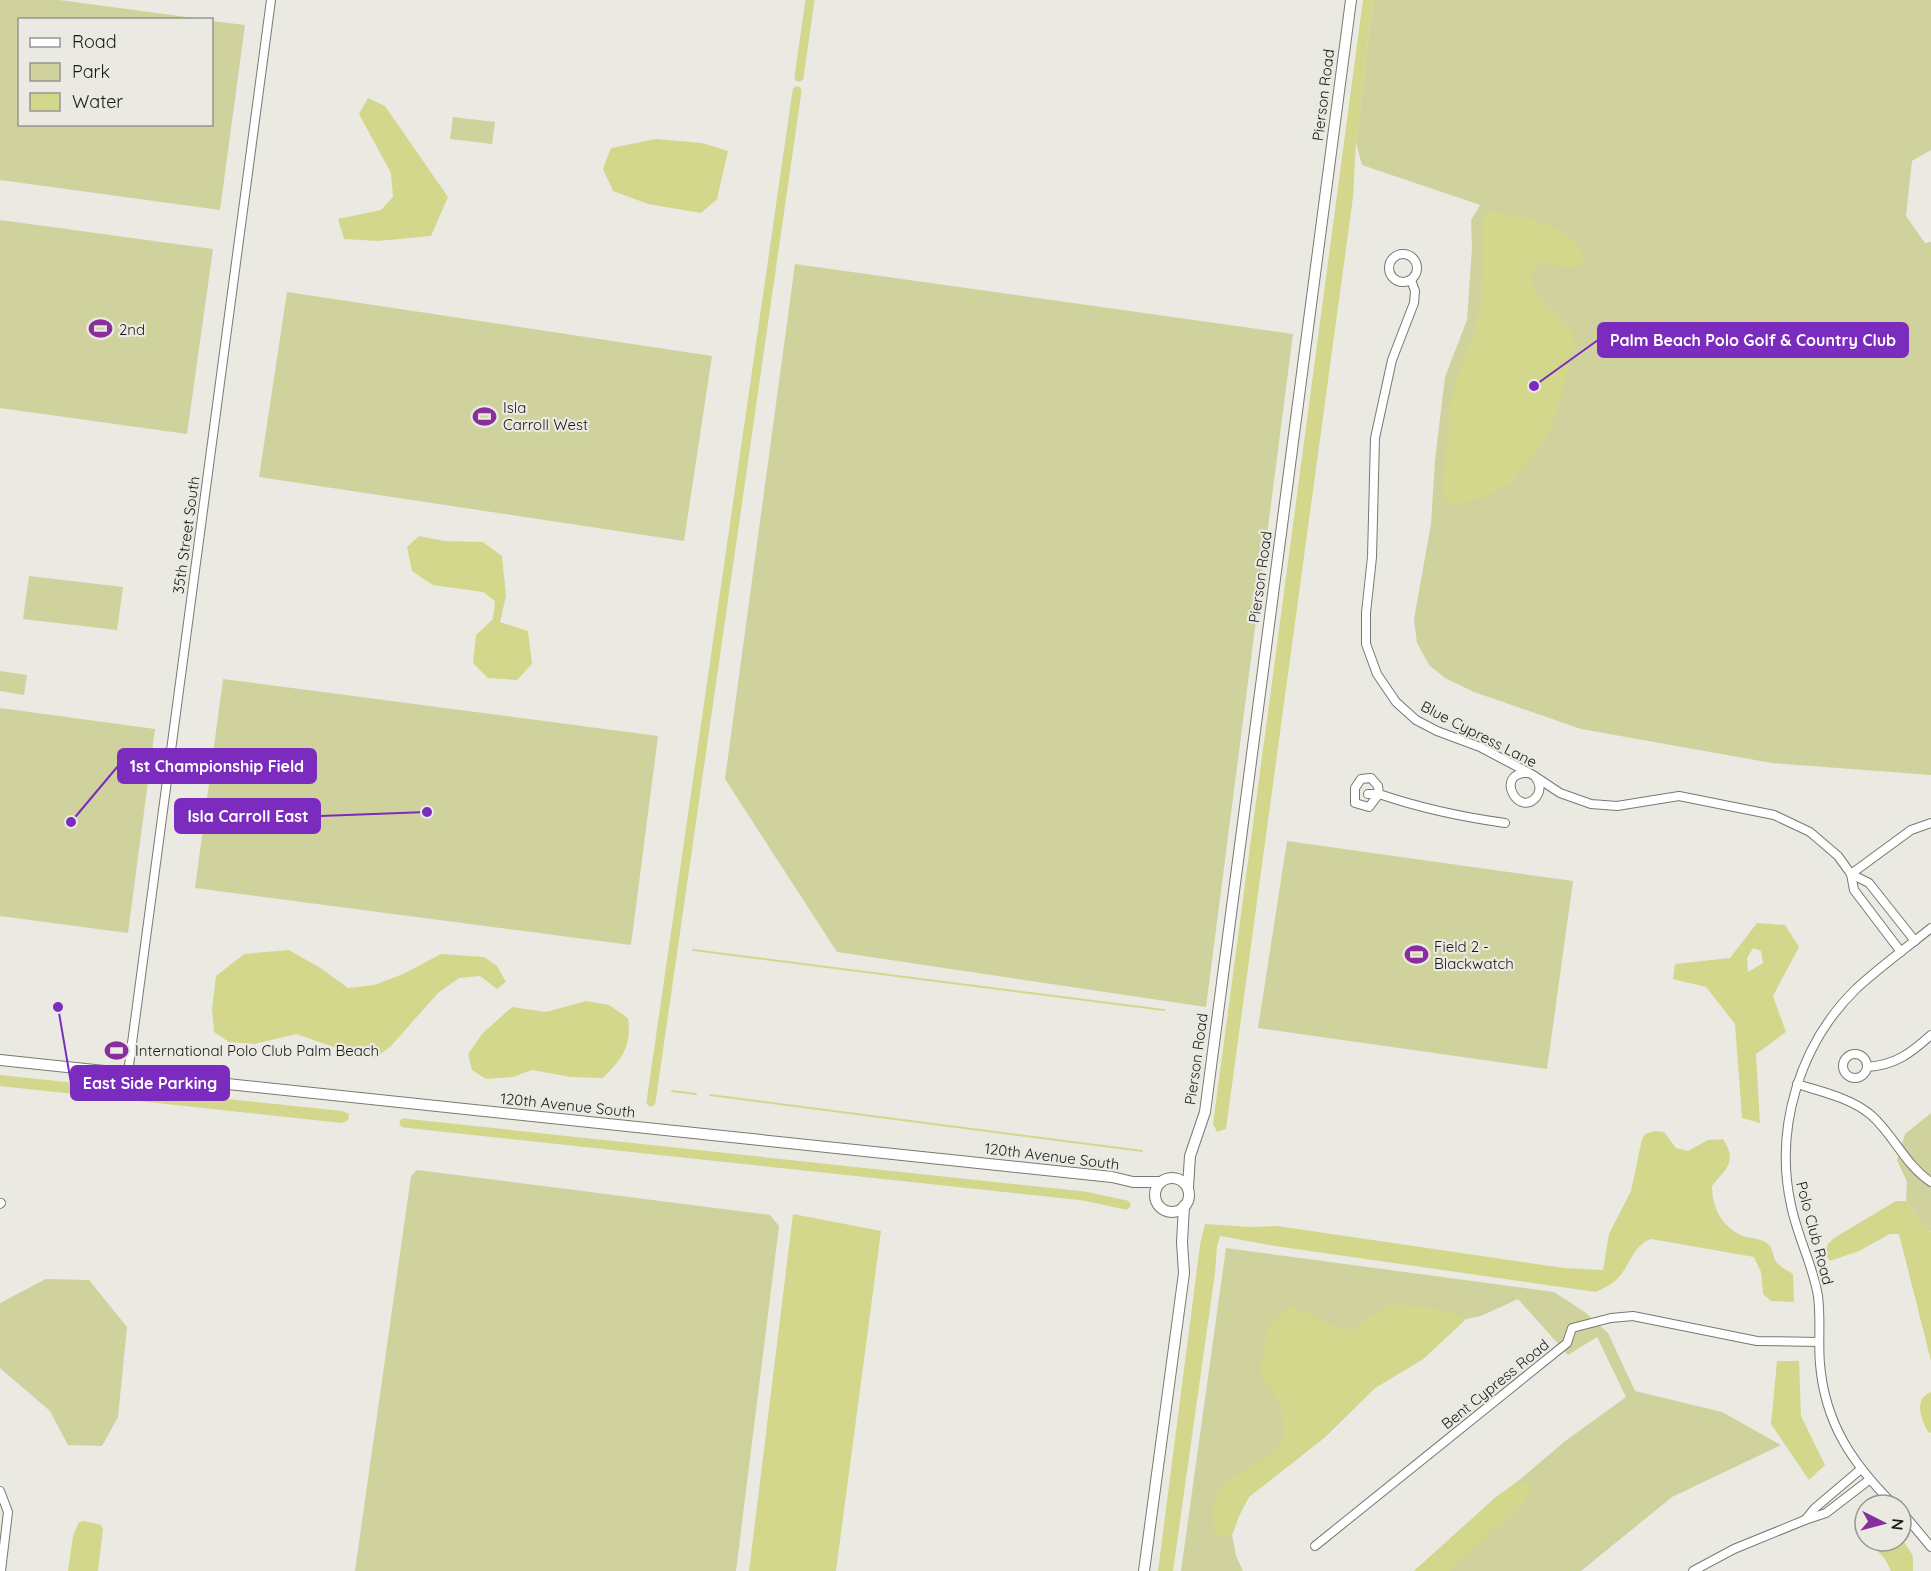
<svg xmlns="http://www.w3.org/2000/svg" width="1931" height="1571" font-family="Quicksand,sans-serif">
  <style>
    .green { fill: #cfd29d }
    .water { fill: #d3d78b; fill-rule: evenodd }
    .lines { fill: none; stroke-linecap: round; stroke-linejoin: round }
    .stream { stroke: #d3d78b; stroke-width: 2 }
    .canal { stroke: #d3d78b; stroke-width: 9 }
    .minor-casing { stroke: #797973; stroke-width: 10 }
    .tertiary-casing { stroke: #797973; stroke-width: 12 }
    .minor { stroke: #fff; stroke-width: 8 }
    .tertiary { stroke: #fff; stroke-width: 10 }
    .labels { text-anchor: middle; dominant-baseline: central; stroke-width: 4.5; stroke-linejoin: round; paint-order: stroke }
    .street-label { font-size: 15px; fill: #181916; stroke: #eaeae3 }
    .poi-label { font-size: 15px; fill: #181916; stroke: #eaeae3; text-anchor: start }
    .leader { fill: none; stroke: #7b2cbf; stroke-width: 2 }
    .callout-dot { fill: #7b2cbf; stroke: #eaeae3; stroke-width: 2 }
    .callout { fill: #7b2cbf; stroke: #7b2cbf; stroke-width: 2 }
    .callout-label { font-size: 16px; text-anchor: middle; font-weight: bold; fill: #fff }
  </style>
  <rect width="100%" height="100%" fill="#eaeae3"/>
  <g class="green">
    <polygon points="0,0 59,0 202,19 20,20 20,124 212,124 212,21 245,25 220,210 0,180"/>
    <polygon points="1373,0 1931,0 1931,150 1912,161 1906,216 1925,243 1931,242 1931,775 1772,763 1581,729 1474,692 1445,678 1429,665 1417,643 1414,619 1431,524 1435,460 1445,377 1467,320 1472,248 1471,220 1480,205 1362,165 1356,143"/>
    <polygon points="453,117 495,122 492,144 450,139"/>
    <polygon points="0,220 213,249 187,434 0,408"/>
    <polygon points="795,264 1293,334 1206,1007 837,952 725,779"/>
    <polygon points="287,292 712,356 684,541 259,477"/>
    <polygon points="29,576 123,587 117,630 23,619"/>
    <polygon points="0,671 27,675 24,695 0,691"/>
    <polygon points="223,679 658,736 631,945 195,888"/>
    <polygon points="0,708 155,729 128,933 0,916"/>
    <polygon points="1287,841 1573,881 1547,1069 1258,1028"/>
    <path d="M1931 1113V1232C1920 1223 1915 1211 1906 1201L1907 1182 1897 1160 1905 1134Z"/>
    <polygon points="417,1170 770,1215 779,1226 736,1571 355,1571 411,1176"/>
    <polygon points="1226,1248 1554,1292 1586,1313 1608,1333 1635,1391 1722,1412 1781,1445 1672,1497 1581,1571 1414,1571 1495,1498 1518,1481 1564,1442 1626,1397 1597,1337 1568,1355 1518,1299 1481,1316 1466,1319 1423,1359 1375,1388 1324,1438 1248,1497 1239,1516 1232,1535 1236,1556 1243,1571 1181,1571"/>
    <polygon points="46,1279 89,1280 127,1327 118,1417 102,1446 68,1445 50,1411 0,1368 0,1303"/>
  </g>
  <g class="water">
    <polygon points="1363,0 1373,0 1356,143 1353,197 1226,1129 1217,1132 1213,1124"/>
    <polygon points="368,98 385,106 448,197 431,236 378,241 344,239 338,219 381,210 393,197 391,173 359,114"/>
    <polygon points="656,139 702,143 728,151 717,199 701,213 648,204 613,191 603,169 611,148"/>
    <path d="M1487 210C1517 217 1580 224 1584 261L1576 268 1538 263 1530 273 1537 295 1572 331 1575 347 1551 429 1539 450 1510 483 1487 496 1452 506 1442 497 1450 404 1457 378 1475 329 1481 303 1483 233 1481 224Z"/>
    <polygon points="419,536 444,541 483,542 502,556 506,596 500,622 528,631 532,664 517,680 488,678 473,663 476,635 493,619 495,601 483,592 433,585 412,571 407,547"/>
    <path d="M1757 923 1785 925 1799 947 1773 996 1786 1032 1756 1054 1760 1123 1742 1118 1735 1024 1706 987 1673 979 1675 964 1730 958ZM1753 948 1761 951 1763 963 1748 972 1747 958Z"/>
    <polygon points="289,950 322,969 348,988 374,985 403,974 441,954 484,957 497,966 506,982 497,989 480,976 459,978 438,993 391,1046 375,1058 351,1053 296,1034 255,1044 229,1042 214,1032 212,1009 216,976 244,954"/>
    <path d="M586 1001 609 1005 628 1018C632 1046 622 1059 603 1078L571 1077 532 1070 513 1077 486 1079 472 1070 468 1054 483 1033 512 1007 546 1012Z"/>
    <polygon points="0,1075 342,1111 349,1114 348,1120 342,1123 0,1086"/>
    <path d="M1655 1131 1664 1132 1676 1148 1688 1151 1708 1140 1723 1139C1738 1163 1726 1168 1712 1186 1712 1208 1722 1227 1743 1236 1751 1239 1764 1238 1770 1246 1773 1250 1773 1258 1777 1263 1781 1267 1788 1271 1793 1274L1794 1302 1771 1301 1763 1294 1761 1272 1754 1257 1651 1239C1633 1245 1630 1266 1617 1279 1612 1285 1603 1288 1596 1292L1275 1246 1220 1236 1217 1246 1215 1273 1173 1571H1158L1200 1245 1205 1224 1252 1227 1277 1226 1564 1268 1603 1270 1609 1234 1631 1191 1642 1139 1645 1134Z"/>
    <path d="M1896 1201H1906C1915 1211 1920 1223 1931 1232V1361L1899 1234H1890L1859 1251 1830 1261 1824 1252 1828 1244 1834 1238Z"/>
    <polygon points="793,1214 881,1231 836,1571 749,1571"/>
    <path d="M1394 1304 1443 1310 1466 1319 1423 1359 1375 1388 1324 1438 1249 1497 1239 1516 1232 1535 1222 1538 1215 1535C1207 1473 1231 1485 1270 1454 1277 1449 1281 1445 1283 1436 1286 1421 1281 1404 1273 1393 1270 1389 1266 1386 1264 1382 1258 1370 1265 1335 1271 1324 1276 1316 1284 1310 1291 1305L1326 1323 1347 1331C1365 1323 1375 1309 1394 1304Z"/>
    <polygon points="1777,1361 1799,1361 1801,1416 1825,1465 1809,1480 1771,1424"/>
    <path d="M1931 1392V1433L1928 1432C1921 1419 1913 1399 1931 1392Z"/>
    <polygon points="1518,1481 1530,1484 1531,1492 1516,1509 1450,1571 1414,1571 1495,1498"/>
    <polygon points="84,1521 101,1525 103,1529 98,1571 68,1571 73,1536 79,1522"/>
    <polygon points="1901,1537 1913,1556 1913,1571 1891,1571 1885,1559 1868,1541 1901,1541"/>
  </g>
  <g class="lines">
    <g class="stream">
      <polyline points="693,950 1164,1010"/>
      <polyline points="672,1091 696,1094"/>
      <polyline points="710,1095 1142,1151"/>
    </g>
    <g class="canal">
      <polyline points="799,77 810,0"/>
      <polyline points="651,1102 797,91"/>
      <polyline points="404,1123 1084,1196 1126,1205"/>
    </g>
    <defs>
      <g id="minor">
        <circle cx="1403" cy="268" r="14"/>
        <polyline points="1411,280 1415,291 1414,303 1392,360 1375,438 1372,557 1366,613 1366,644 1377,674 1396,702 1416,720 1437,731 1480,747 1533,775 1560,793 1591,804 1617,806 1679,796 1774,815 1810,832 1838,856 1851,874 1854,890 1901,952"/>
        <path d="M1528 773C1493 772 1519 820 1537 796 1541 790 1540 784 1536 778"/>
        <path d="M1368 794H1379L1369 807 1355 803V788L1361 779 1371 778 1378 786 1379 794C1420 808 1462 817 1505 823"/>
        <polyline points="1851,874 1911,830 1931,823"/>
        <polyline points="1851,874 1869,883 1915,941"/>
        <circle cx="1855" cy="1066" r="12"/>
        <path d="M1867 1067C1895 1065 1910 1054 1931 1035"/>
        <polyline points="128,1073 271,0"/>
        <path d="M1797 1084C1822 1092 1851 1098 1871 1115 1894 1135 1905 1165 1931 1182"/>
        <polyline points="0,1204 1,1203"/>
        <polyline points="1861,1469 1815,1508 1805,1520 1826,1513 1869,1480"/>
        <polyline points="0,1491 8,1512 1,1571"/>
        <path d="M1894 1505C1853 1464 1825 1424 1820 1364 1818 1342 1821 1319 1818 1296 1813 1265 1797 1236 1791 1205 1774 1128 1800 1043 1857 988 1880 967 1906 948 1931 928"/>
        <polyline points="1901,1511 1931,1547"/>
        <polyline points="1315,1546 1567,1343 1572,1328 1611,1318 1633,1316 1757,1341 1819,1342"/>
        <polyline points="1693,1571 1734,1549 1805,1520"/>
      </g>
      <g id="tertiary">
        <polyline points="0,1060 1112,1177 1133,1182 1160,1182"/>
        <circle cx="1172" cy="1195" r="17"/>
        <polyline points="1188,1187 1190,1156 1205,1112 1351,0"/>
        <polyline points="1144,1571 1184,1273 1182,1242 1184,1206"/>
      </g>
    </defs>
    <use href="#minor" class="minor-casing"/>
    <use href="#tertiary" class="tertiary-casing"/>
    <use href="#minor" class="minor"/>
    <use href="#tertiary" class="tertiary"/>
  </g>
  <defs>
    <symbol id="stadium-bare" viewBox="-9 -9 18 18"><path d="M0-5a6.5 5 0 1 0 0 10a6.5 5 0 1 0 0-10ZM-3.5-1.8h7v3.6h-7Z" fill="#892f9b" stroke="#eaeae3" stroke-width="2.5" paint-order="stroke"/></symbol>
  </defs>
  <g fill-rule="evenodd">
    <use href="#stadium-bare" x="84" y="312" width="33" height="33"/>
    <use href="#stadium-bare" x="468" y="400" width="33" height="33"/>
    <use href="#stadium-bare" x="1400" y="938" width="33" height="33"/>
    <use href="#stadium-bare" x="100" y="1034" width="33" height="33"/>
  </g>
  <g class="labels">
    <g class="street-label">
      <text transform="translate(1323 95) rotate(-83)">Pierson Road</text>
      <text transform="translate(186 535) rotate(-82)">35th Street South</text>
      <text transform="translate(1260 577) rotate(-82)">Pierson Road</text>
      <text transform="translate(1479 734) rotate(27)">Blue Cypress Lane</text>
      <text transform="translate(1196 1059) rotate(-82)">Pierson Road</text>
      <text transform="translate(568 1105) rotate(6)">120th Avenue South</text>
      <text transform="translate(1052 1156) rotate(7)">120th Avenue South</text>
      <text transform="translate(1815 1233) rotate(75)">Polo Club Road</text>
      <text transform="translate(1495 1384) rotate(-39)">Bent Cypress Road</text>
    </g>
    <g class="poi-label">
      <text x="119" y="329">2nd</text>
      <text x="503" y="407">Isla<tspan x="503" dy="17">Carroll West</tspan></text>
      <text x="1434" y="946">Field 2 -<tspan x="1434" dy="17">Blackwatch</tspan></text>
      <text x="135" y="1050">International Polo Club Palm Beach</text>
    </g>
  </g>
  <path class="leader" d="M1534 386L1598 340M71 822L118 766M427 812L320 816M58 1007L71 1083"/>
  <g class="callout-dot">
    <circle cx="1534" cy="386" r="6"/>
    <circle cx="71" cy="822" r="6"/>
    <circle cx="427" cy="812" r="6"/>
    <circle cx="58" cy="1007" r="6"/>
  </g>
  <g class="callout">
    <rect x="1598" y="323" width="310" height="34" rx="6"/>
    <rect x="118" y="749" width="198" height="34" rx="6"/>
    <rect x="175" y="799" width="145" height="34" rx="6"/>
    <rect x="71" y="1066" width="158" height="34" rx="6"/>
  </g>
  <g class="callout-label">
    <text x="1753" y="346">Palm Beach Polo Golf &amp; Country Club</text>
    <text x="217" y="772">1st Championship Field</text>
    <text x="248" y="822">Isla Carroll East</text>
    <text x="150" y="1089">East Side Parking</text>
  </g>
  <rect x="18" y="18" width="195" height="108" fill="#eaeae3" stroke="#969691" stroke-width="1.5"/>
  <rect x="30" y="38" width="30" height="9" fill="#ffffff" stroke="#969691" stroke-width="1.5"/>
  <text x="72" y="48" font-size="18" fill="#181916">Road</text>
  <rect x="30" y="63" width="30" height="18" fill="#cfd29d" stroke="#969691" stroke-width="1.5"/>
  <text x="72" y="78" font-size="18" fill="#181916">Park</text>
  <rect x="30" y="93" width="30" height="18" fill="#d3d78b" stroke="#969691" stroke-width="1.5"/>
  <text x="72" y="108" font-size="18" fill="#181916">Water</text>
  <g transform="translate(1883 1523) rotate(96)"><circle r="28" fill="#eaeae3" stroke="#969691" stroke-width="1.5"/>
  <path d="M0-4.5L10 22L0 15L-10 22Z" fill="#892f9b"/>
  <text y="-9" font-size="16" font-weight="bold" text-anchor="middle" fill="#181916">N</text>
  </g>
</svg>
